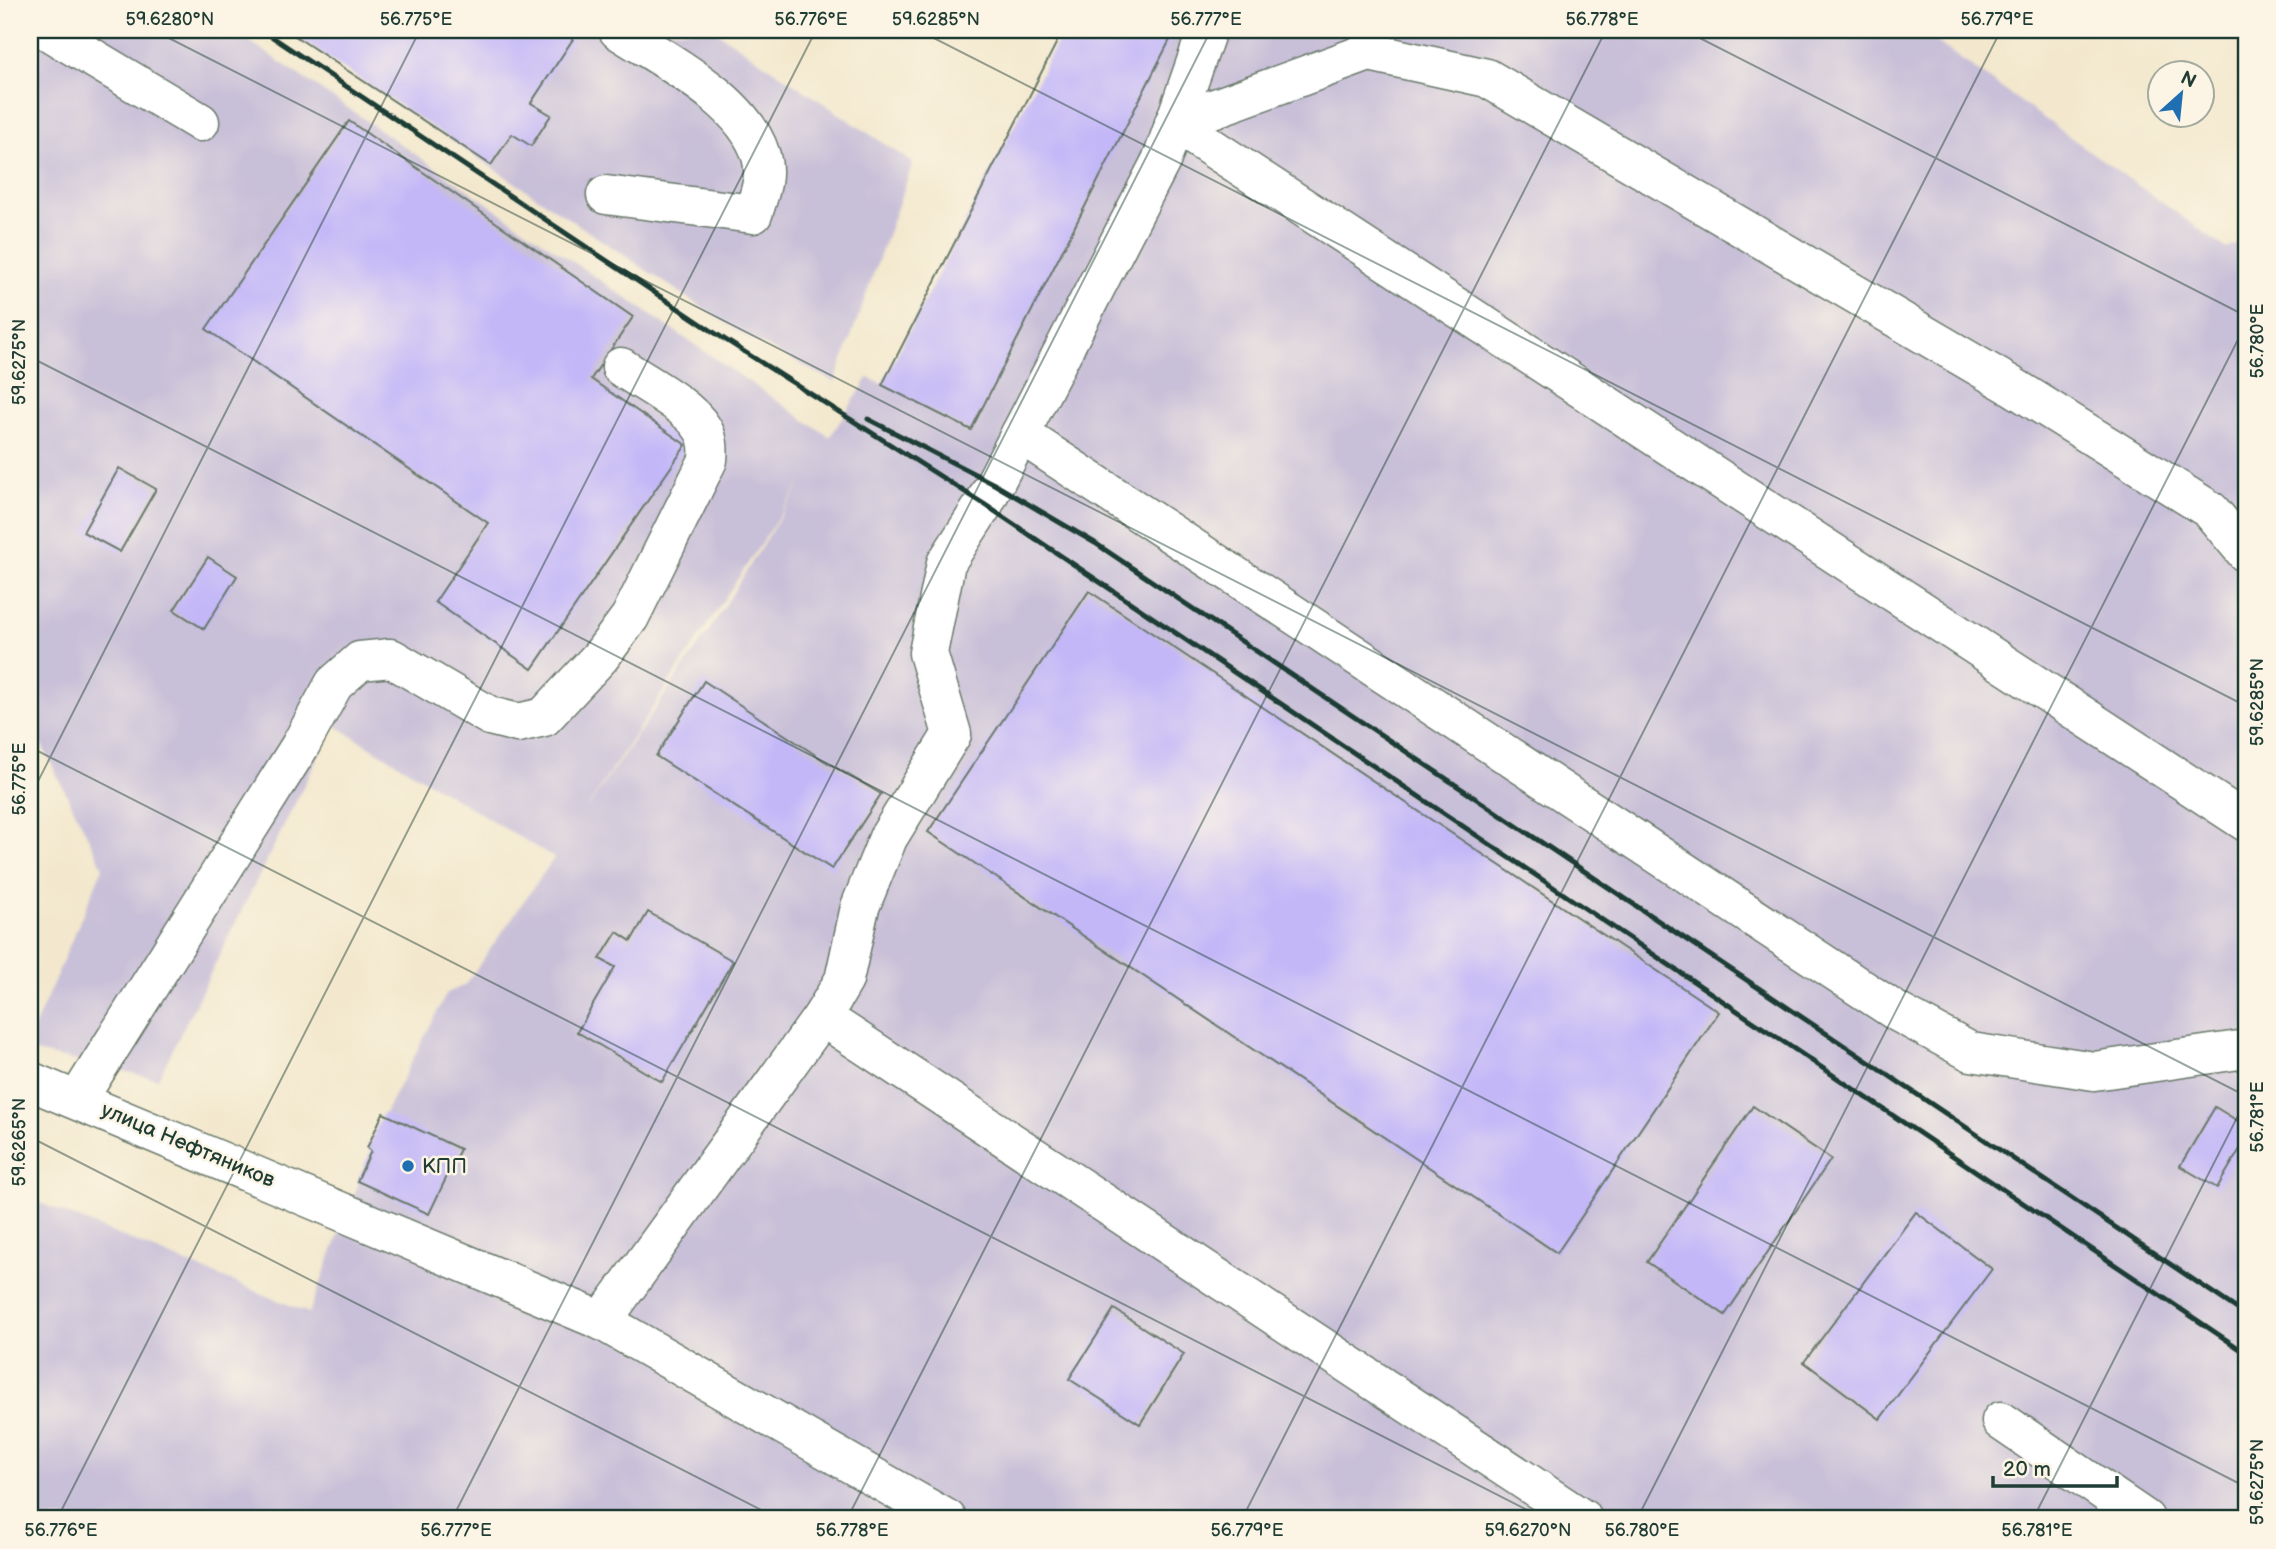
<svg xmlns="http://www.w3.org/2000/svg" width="2276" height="1549" font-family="'Balsamiq Sans',sans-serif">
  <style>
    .industrial { fill: #c8bfd8; fill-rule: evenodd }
    .building { fill: #c3b7f8 }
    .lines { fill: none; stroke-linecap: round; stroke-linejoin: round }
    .minor-casing { stroke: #69796a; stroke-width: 41 }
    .minor { stroke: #fff; stroke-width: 38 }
    .rail { stroke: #1f3d34; stroke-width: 5 }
    .ticks { fill: none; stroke: #1f3d34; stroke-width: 2; stroke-opacity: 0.45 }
    .poi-dot { fill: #1f6fb2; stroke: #fcf5e5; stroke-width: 2.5 }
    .labels { text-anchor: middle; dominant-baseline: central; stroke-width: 5; stroke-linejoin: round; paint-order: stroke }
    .street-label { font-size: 21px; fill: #1f3d34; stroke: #fcf5e5 }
    .poi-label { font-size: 21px; fill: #1f3d34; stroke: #fcf5e5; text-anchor: start }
    .neatline { fill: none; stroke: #1f3d34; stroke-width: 2.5 }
    .ticks-label { font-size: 18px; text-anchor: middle; fill: #1f3d34 }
  </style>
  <rect width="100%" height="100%" fill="#fcf5e5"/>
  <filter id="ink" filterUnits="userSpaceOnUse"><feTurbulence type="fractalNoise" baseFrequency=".0143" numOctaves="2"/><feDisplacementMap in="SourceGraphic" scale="14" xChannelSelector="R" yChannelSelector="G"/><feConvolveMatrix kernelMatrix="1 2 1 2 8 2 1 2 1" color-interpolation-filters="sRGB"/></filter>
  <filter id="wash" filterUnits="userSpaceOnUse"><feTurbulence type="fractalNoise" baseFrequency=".00686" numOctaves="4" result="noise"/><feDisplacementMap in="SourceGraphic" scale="28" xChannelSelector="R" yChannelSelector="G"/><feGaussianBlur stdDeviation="1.57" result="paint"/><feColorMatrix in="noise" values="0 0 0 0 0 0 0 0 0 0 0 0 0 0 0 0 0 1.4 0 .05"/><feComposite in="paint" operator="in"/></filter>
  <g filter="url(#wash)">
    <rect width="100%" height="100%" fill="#f3e8cd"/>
    <g class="industrial">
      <path d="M30 30H233L830 437 868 378 882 384 1063 30H1920L2227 249 2246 239V1519H30V1199L309 1313 371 1151 367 1148 447 993 465 985 554 858 334 725 158 1079 30 1051V1037L103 867 30 721ZM805 477 714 623 588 807V806Z"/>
      <polygon points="286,30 714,30 913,163 835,382 745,336"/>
    </g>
    <g id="blocks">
      <g class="building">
        <polygon points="286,30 559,30 573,39 531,103 551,115 531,146 512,134 491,165"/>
        <polygon points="1063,30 1175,30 971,430 882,385"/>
        <polygon points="349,121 633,317 591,379 686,445 532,669 435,602 488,523 206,329"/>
        <polygon points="119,468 156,489 120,552 83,532"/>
        <polygon points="208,557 237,576 204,629 174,610"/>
        <polygon points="1089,591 1719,1012 1557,1253 928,832"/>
        <polygon points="704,681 823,760 881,794 832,869 656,756"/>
        <polygon points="648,912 733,961 662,1082 577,1032 615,967 600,959 617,932 631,941"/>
        <polygon points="1753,1106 1831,1159 1725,1315 1647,1262"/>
        <polygon points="2215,1107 2246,1126 2246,1139 2217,1188 2180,1166"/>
        <polygon points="383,1113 460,1149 429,1214 357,1181 371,1151 367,1148"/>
        <polygon points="1916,1212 1992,1269 1880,1419 1804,1362"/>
        <polygon points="1114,1309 1184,1354 1140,1424 1069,1379"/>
      </g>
    </g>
  </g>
  <g filter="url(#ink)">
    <use href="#blocks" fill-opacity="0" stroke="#69796a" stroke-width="2"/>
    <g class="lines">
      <defs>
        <g id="minor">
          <polyline points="46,30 200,122"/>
          <polyline points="1174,123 2246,822"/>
          <polyline points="1174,123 1369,52 1487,78 2012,386 2210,510 2246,553"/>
          <path d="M606 195 753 214C759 195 767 176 761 156 745 100 664 60 618 30"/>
          <polyline points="1020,434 1897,1012 1971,1052 2094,1071 2246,1049"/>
          <polyline points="822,1017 1583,1519"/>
          <polyline points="30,1081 602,1321 947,1519"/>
          <path d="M78 1099 300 746 334 684 360 661 391 658 490 716 518 723 544 717 601 656 630 617 708 460C709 449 709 438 702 428 688 405 643 382 621 367"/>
          <polyline points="602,1321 822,1017 844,980 860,907 888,838 952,734 928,653 946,563 984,504 1162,159 1207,30"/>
          <polyline points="2001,1421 2145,1519"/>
        </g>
      </defs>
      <use href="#minor" class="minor-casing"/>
      <use href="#minor" class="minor"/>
      <g class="rail">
        <polyline points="262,30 721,337 984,504 2246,1353"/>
        <polyline points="868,419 994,484 1095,543 2246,1315"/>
      </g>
    </g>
  </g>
  <path class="ticks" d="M153 30 2246 1096M918 30 2246 706M1684 30 2246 316M30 357 2246 1487M30 747 1545 1519M30 797 420 30M30 1137 779 1519M57 1519 816 30M452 1519 1211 30M847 1519 1606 30M1242 1519 2001 30M1637 1519 2246 324M2033 1519 2246 1100"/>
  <circle class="poi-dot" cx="408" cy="1166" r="7"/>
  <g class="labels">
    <g class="street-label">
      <text transform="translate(188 1145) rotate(23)">улица Нефтяников</text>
    </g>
    <g class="poi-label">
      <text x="422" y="1166">КПП</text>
    </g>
  </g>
  <rect width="2276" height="1549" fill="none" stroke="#fcf5e5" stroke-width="77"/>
  <g transform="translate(2181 94) rotate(27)"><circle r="33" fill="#fcf5e5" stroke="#a4ab9e" stroke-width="2"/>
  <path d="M0-5L12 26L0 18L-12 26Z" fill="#1f6fb2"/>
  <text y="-10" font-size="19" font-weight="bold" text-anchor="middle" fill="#1f3d34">N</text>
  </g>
  <path d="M1993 1476v10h124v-10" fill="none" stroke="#1f3d34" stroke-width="3.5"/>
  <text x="2003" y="1476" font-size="21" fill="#1f3d34" stroke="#fcf5e5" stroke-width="5" paint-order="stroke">20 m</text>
  <rect x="38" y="38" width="2200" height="1472" class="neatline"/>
  <g class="ticks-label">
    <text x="170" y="25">59.6280°N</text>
    <text x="416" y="25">56.775°E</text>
    <text x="811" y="25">56.776°E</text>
    <text x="936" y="25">59.6285°N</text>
    <text x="1206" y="25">56.777°E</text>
    <text x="1602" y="25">56.778°E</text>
    <text x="1997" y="25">56.779°E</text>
    <text transform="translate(2257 341) rotate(-90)" y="6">56.780°E</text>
    <text transform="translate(19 362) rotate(-90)" y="6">59.6275°N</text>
    <text transform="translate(2257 702) rotate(-90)" y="6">59.6285°N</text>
    <text transform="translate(19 779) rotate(-90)" y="6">56.775°E</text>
    <text transform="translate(2257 1117) rotate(-90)" y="6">56.781°E</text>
    <text transform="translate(19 1142) rotate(-90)" y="6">59.6265°N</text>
    <text transform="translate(2257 1482) rotate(-90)" y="6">59.6275°N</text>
    <text x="61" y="1536">56.776°E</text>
    <text x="456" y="1536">56.777°E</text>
    <text x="852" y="1536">56.778°E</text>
    <text x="1247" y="1536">56.779°E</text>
    <text x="1528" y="1536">59.6270°N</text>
    <text x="1642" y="1536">56.780°E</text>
    <text x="2037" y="1536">56.781°E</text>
  </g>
</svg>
